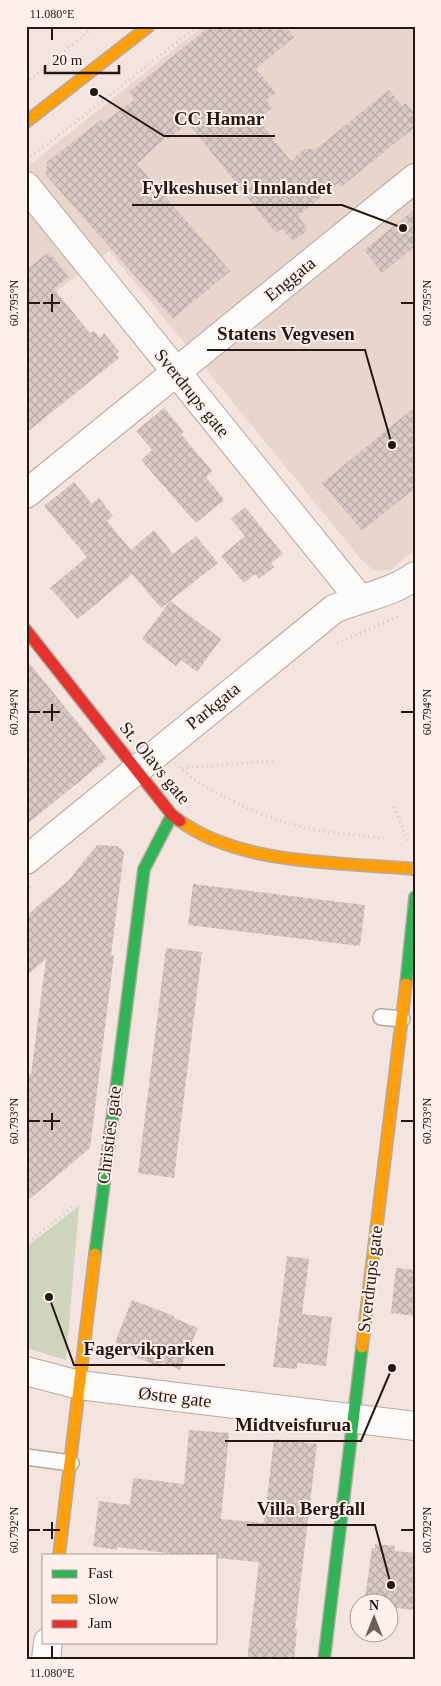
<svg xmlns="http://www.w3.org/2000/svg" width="441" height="1686" font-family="'Times New Roman',serif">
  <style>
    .commercial { fill: #e8d5cc }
    .green { fill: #cfd4bf }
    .building { fill: url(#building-cross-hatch) }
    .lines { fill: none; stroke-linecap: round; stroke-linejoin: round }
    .lane-casing { stroke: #b5a9a3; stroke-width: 18 }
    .street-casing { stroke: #b5a9a3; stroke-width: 30 }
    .fast-casing { stroke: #b5a9a3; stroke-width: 14 }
    .slow-casing { stroke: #b5a9a3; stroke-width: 14 }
    .jam-casing { stroke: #b5a9a3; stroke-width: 14 }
    .path { stroke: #cdc9c7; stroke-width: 3; stroke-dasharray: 1 4; stroke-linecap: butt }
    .lane { stroke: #fdfbfa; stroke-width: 15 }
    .street { stroke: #fdfbfa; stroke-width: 28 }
    .fast { stroke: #30b455; stroke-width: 11 }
    .slow { stroke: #ff9f0a; stroke-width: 11 }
    .jam { stroke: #e5322d; stroke-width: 11 }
    .ticks { fill: none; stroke: #241813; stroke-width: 2 }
    .labels { text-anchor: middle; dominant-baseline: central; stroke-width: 4; stroke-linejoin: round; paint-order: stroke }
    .street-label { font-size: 18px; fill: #241813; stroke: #fef0eb }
    .leader { fill: none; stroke: #241813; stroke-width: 2 }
    .callout-dot { fill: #241813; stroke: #fef0eb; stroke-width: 2 }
    .callout-label { font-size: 19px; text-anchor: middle; font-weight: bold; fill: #241813; stroke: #fef0eb; stroke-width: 4; stroke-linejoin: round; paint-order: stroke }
    .neatline { fill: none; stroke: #241813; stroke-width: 2 }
    .ticks-label { font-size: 12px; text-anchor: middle; fill: #241813 }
  </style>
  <defs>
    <pattern id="building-cross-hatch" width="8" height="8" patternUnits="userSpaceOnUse" patternTransform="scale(1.25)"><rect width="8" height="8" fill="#d9c8c4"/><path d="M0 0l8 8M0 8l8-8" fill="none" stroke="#baaba8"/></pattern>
  </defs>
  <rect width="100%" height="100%" fill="#f3e4dd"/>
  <polygon class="commercial" points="203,26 415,26 415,550 390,570 374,571 360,558 109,251 26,315 26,168"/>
  <polygon class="green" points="79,1206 66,1360 26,1348 26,1247"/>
  <g class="building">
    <polygon points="210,26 285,26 294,37 256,69 276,93 266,100 272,108 258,120 291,161 304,149 316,149 389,90 402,106 406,103 415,114 415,127 341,187 338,183 298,216 308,230 293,241 282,229 276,233 188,123 168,139 166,137 137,164 230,271 173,319 46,175 47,162 101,120 103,123 135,99 129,92"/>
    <polygon points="415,209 415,246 382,273 364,250"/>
    <polygon points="49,252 69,277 54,289 90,333 94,331 100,338 104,333 119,351 116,354 119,358 26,433 26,270"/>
    <polygon points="415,407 415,488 362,531 322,483"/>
    <polygon points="164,408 184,432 181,434 212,471 206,477 224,500 196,523 141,460 152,450 136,431"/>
    <polygon points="74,482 92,504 99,498 113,516 107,521 131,550 154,530 173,554 196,536 218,563 170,601 221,639 197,672 181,660 176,666 142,639 170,601 161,608 132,574 78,619 50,588 87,557 44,506"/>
    <polygon points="245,507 283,554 271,563 274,567 259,579 255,574 244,583 221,556 245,536 231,519"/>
    <polygon points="26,659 107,759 26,825"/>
    <polygon points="97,845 117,846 124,852 111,955 114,955 90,1148 26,1202 26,1073 31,1074 46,959 26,976 26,916 68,881"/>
    <polygon points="193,884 365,905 360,946 188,925"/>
    <polygon points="166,948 202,952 174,1178 138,1173"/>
    <polygon points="287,1256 309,1259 302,1314 332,1317 326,1366 297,1363 297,1369 273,1367"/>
    <polygon points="396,1268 415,1270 415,1316 391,1313"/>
    <polygon points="132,1300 174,1316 174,1318 198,1328 180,1370 162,1362 160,1367 130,1355 133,1350 115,1342"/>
    <polygon points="189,1430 229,1433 221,1519 264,1523 274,1439 317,1444 295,1629 297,1630 294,1660 247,1660 259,1562 216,1558 216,1555 183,1555 117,1547 117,1550 93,1546 99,1501 130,1505 133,1478 184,1484"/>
    <polygon points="375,1544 395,1546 395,1551 415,1553 415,1610 388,1607 388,1604 383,1604 383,1600 365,1598 372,1548 375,1548"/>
  </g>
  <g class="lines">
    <defs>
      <g id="lane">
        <polyline points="381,1017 402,1019"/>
        <polyline points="26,1457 71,1463"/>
      </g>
      <g id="street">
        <polyline points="26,186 359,598"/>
        <polyline points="26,494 415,178"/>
        <path d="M26 860 334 609C360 598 392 593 415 576"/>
        <polyline points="26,1371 79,1385 415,1426"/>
        <polyline points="46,1660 48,1642"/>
      </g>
      <g id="fast">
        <polyline points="406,984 415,897"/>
        <polyline points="95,1254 144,869 172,815"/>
        <polyline points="324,1660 362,1347"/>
      </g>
      <g id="slow">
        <polyline points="26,122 149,26"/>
        <path d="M180 821C242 866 342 862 415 869"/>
        <polyline points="362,1347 406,984"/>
        <polyline points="59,1555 95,1254"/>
      </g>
      <polyline id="jam" points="26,630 172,815 180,821"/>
    </defs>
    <use href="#lane" class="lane-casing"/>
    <use href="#street" class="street-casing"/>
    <use href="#fast" class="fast-casing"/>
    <use href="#slow" class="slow-casing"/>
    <use href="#jam" class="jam-casing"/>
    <g class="path">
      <polyline points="26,83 95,26"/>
      <polyline points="27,160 198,26"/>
      <polyline points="337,643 399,616"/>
      <path d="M179 767C206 793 268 819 305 828 330 834 358 835 384 838"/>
      <polyline points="182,768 274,761"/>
      <polyline points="394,807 408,842"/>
      <polyline points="26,891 33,885"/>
      <polyline points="32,1239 73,1207"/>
    </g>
    <use href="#lane" class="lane"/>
    <use href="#street" class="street"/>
    <use href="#fast" class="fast"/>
    <use href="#slow" class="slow"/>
    <use href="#jam" class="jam"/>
  </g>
  <path class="ticks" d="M52 28V40M52 294V312M28 303H40M43 303H60M401 303H414M52 704V721M28 712H40M43 712H60M401 712H414M52 1113V1130M28 1121H40M43 1121H60M401 1121H414M52 1522V1539M28 1530H40M43 1530H60M401 1530H414M52 1646V1658"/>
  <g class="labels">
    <g class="street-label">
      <text transform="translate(290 279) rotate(-39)">Enggata</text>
      <text transform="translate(192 393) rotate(51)">Sverdrups gate</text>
      <text transform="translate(213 706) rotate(-39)">Parkgata</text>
      <text transform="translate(155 763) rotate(51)">St. Olavs gate</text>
      <text transform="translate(109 1135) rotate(-83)">Christies gate</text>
      <text transform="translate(370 1279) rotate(-83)">Sverdrups gate</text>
      <text transform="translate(175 1397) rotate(7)">Østre gate</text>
    </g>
  </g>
  <path class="leader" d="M94 92L164 136H275M403 228L342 205H132M392 445L365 350H207M49 1297L74 1365H225M392 1368L361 1441H225M391 1585L375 1525H247"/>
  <g class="callout-dot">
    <circle cx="94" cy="92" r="5"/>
    <circle cx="403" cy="228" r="5"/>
    <circle cx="392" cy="445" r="5"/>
    <circle cx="49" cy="1297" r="5"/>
    <circle cx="392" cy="1368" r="5"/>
    <circle cx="391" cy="1585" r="5"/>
  </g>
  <g class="callout-label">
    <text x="219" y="125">CC Hamar</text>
    <text x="237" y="194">Fylkeshuset i Innlandet</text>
    <text x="286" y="340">Statens Vegvesen</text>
    <text x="149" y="1355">Fagervikparken</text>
    <text x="293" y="1431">Midtveisfurua</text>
    <text x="311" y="1515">Villa Bergfall</text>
  </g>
  <rect width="441" height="1686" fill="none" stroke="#fef0eb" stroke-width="55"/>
  <rect x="42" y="1554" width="175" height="90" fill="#fef0eb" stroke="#a79a95"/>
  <rect x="52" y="1570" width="25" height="8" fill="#30b455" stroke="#a79a95"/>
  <text x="88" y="1578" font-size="15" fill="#241813">Fast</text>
  <rect x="52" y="1595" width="25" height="8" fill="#ff9f0a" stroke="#a79a95"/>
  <text x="88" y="1604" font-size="15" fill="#241813">Slow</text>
  <rect x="52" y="1620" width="25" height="8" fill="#e5322d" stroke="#a79a95"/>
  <text x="88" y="1628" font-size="15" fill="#241813">Jam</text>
  <g transform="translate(374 1618)"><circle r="24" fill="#fef0eb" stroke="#a79a95"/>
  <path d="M0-4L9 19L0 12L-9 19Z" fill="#6c5f5a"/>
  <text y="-8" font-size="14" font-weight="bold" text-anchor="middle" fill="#241813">N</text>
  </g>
  <path d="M45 65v8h74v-8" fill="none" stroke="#241813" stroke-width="2.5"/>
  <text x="52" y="65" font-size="15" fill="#241813" stroke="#fef0eb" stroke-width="4" paint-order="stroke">20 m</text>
  <rect x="28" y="28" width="386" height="1630" class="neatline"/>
  <g class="ticks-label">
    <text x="52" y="18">11.080°E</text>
    <text transform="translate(14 303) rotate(-90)" y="4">60.795°N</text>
    <text transform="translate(427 303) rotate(-90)" y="4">60.795°N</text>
    <text transform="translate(14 712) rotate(-90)" y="4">60.794°N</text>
    <text transform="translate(427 712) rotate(-90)" y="4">60.794°N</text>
    <text transform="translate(14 1121) rotate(-90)" y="4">60.793°N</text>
    <text transform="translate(427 1121) rotate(-90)" y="4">60.793°N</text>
    <text transform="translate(14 1530) rotate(-90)" y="4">60.792°N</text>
    <text transform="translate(427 1530) rotate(-90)" y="4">60.792°N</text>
    <text x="52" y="1677">11.080°E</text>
  </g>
</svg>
